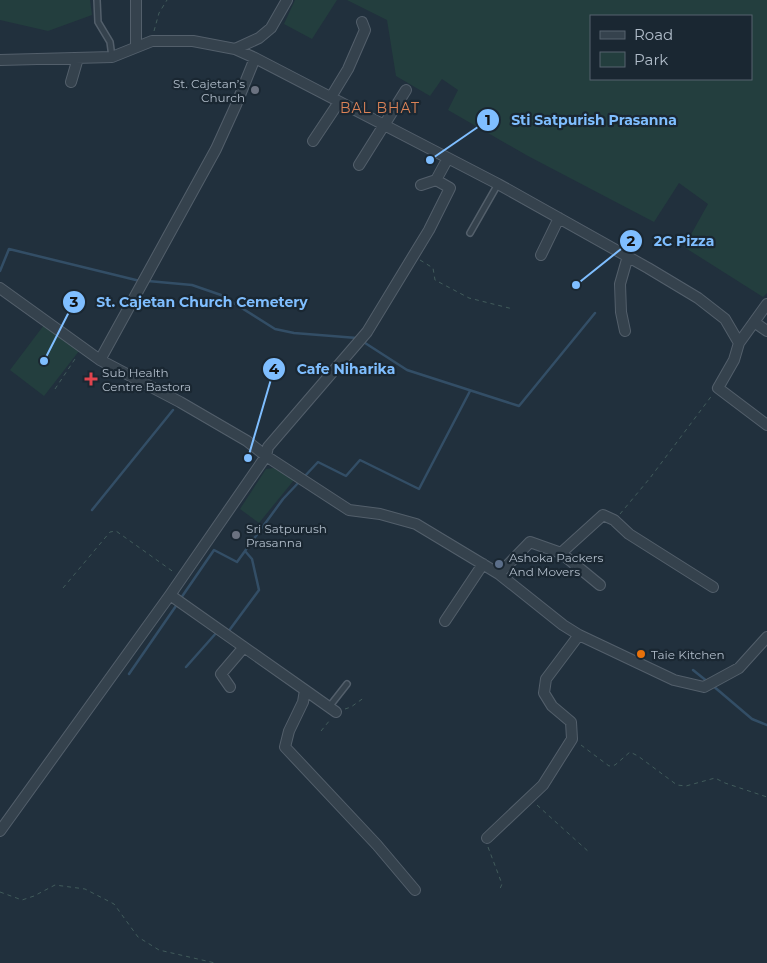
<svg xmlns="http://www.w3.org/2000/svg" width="767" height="963" viewBox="0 0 767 963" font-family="Montserrat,sans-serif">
  <rect width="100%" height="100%" fill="#21303d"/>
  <!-- green -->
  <path fill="#233e3e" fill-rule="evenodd" d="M0,0H90L92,15L48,31L0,20Z
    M295,0H337L312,39L284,24Z
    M347,0H767V293L763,297L684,247L708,204L679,183L654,222L528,156L448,110L458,90L442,79L430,96L396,76L387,20ZM591,16H751V79H591Z
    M44,325L79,351L44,396L10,370Z
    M274,468L294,480L259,523L240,509L266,469Z"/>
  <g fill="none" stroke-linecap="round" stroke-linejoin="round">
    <!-- stream -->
    <path stroke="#334e66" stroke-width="2.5" d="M0,271L9,249L140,281
      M148,281L192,285L221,295L275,329L294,333L357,338
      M362,341L407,370L519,406L595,313
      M304,477L318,462L346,476L360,460L419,489L470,391
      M92,510L173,410
      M181,598L214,550L237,562L283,499L300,481
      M226,631L228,632L259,590L252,559L245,551
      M186,667L217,632
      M693,670L708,682
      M129,674L178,603
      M712,685L752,719L767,725"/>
    <defs>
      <path id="service" d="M97,0L98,22L110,42L112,57
        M470,233L498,184
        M329,707L347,684"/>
      <path id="minor" d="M136,47V0
        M235,49L259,38L271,28L287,0
        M0,60L112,57L152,41H193L235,49L255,58L498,184L648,268L698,298L725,319L739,343L734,360L718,388L767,425
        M71,82L78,58
        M331,97L348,69L365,30L362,22
        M313,141L339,102
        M359,165L406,90
        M421,185L436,180
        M541,255L559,218
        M0,288L100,360L180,402L247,441L266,456L349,510L380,514L416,524L499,574L563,625L579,635L674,680L704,687L739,668L767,637
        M754,322L767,331
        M625,331L621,312L620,284L628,256
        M739,343L767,304
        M100,360L216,149L236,105L255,58
        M561,553L600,585
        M499,574L530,542L561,553L603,515L614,520L629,534L713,587
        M170,595L305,690L303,702L289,731L285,747L377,845L415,890
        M445,621L483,564
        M230,687L221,674L244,647
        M305,690L336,712
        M0,831L170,595L266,456L268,447L367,332L429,230L450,188L436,180L448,158
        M487,838L543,785L572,739L571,722L552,706L544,693L546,679L579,635"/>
    </defs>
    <!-- service casing -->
    <use href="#service" stroke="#535f6b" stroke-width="8"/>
    <!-- minor casing -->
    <use href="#minor" stroke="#535f6b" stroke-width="12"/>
    <!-- path -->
    <path stroke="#415b5b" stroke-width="1" stroke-dasharray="4 4" stroke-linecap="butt" d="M154,31L159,13L167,0
      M420,260L433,268L435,280L469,298L513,309
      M55,389L77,356
      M620,514L650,478L713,394
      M63,588L110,532L116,531L175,573
      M345,709L351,707L365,697
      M321,731L330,720
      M581,745L609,766L615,765L630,752L638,756L677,785L686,786L715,778L725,783L767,797
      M537,805L590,853
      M488,847L502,884L499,891
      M0,892L22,900L34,896L55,885L85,889L114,904L138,937L159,950L215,963"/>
    <!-- service -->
    <use href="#service" stroke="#35424d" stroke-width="5"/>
    <!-- minor -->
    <use href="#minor" stroke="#35424d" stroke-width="10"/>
  </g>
  <!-- markers -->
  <g fill="#6b7280" stroke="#1a2732" stroke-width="2">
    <circle cx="255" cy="90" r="5"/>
    <circle cx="236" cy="535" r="5"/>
  </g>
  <path fill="#e0444e" stroke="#1a2732" stroke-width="2" d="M88.5 371.5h5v5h5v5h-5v5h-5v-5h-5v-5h5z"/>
  <circle fill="#5c6f8a" stroke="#1a2732" stroke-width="2" cx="499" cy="564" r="5"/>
  <circle fill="#e8710a" stroke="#1a2732" stroke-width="2" cx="641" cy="654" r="5"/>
  <g text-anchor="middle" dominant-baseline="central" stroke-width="4.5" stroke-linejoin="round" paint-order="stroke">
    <!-- poi labels -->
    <g font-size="12" fill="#b0bcc9" stroke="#1a2732" text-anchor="start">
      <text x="245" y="83" text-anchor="end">St. Cajetan’s<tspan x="245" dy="14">Church</tspan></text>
      <text x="102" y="372">Sub Health<tspan x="102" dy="14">Centre Bastora</tspan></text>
      <text x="246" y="528">Sri Satpurush<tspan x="246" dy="14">Prasanna</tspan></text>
      <text x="509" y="557">Ashoka Packers<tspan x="509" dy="14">And Movers</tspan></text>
      <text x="651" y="654">Taie Kitchen</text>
    </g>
    <!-- neighbourhood labels -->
    <g font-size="14" letter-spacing="1" fill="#dd8357" stroke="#1a2732">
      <text x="380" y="108">BAL BHAT</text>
    </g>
  </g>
  <!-- callouts -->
  <path fill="none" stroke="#7fbeff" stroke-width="2" d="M430 160L488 120M576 285L631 241M44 361L74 302M248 458L274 369"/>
  <g fill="#7fbeff" stroke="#1a2732" stroke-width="2">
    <circle cx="430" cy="160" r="5"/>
    <circle cx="576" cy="285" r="5"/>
    <circle cx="44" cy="361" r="5"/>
    <circle cx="248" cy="458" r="5"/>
    <circle cx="488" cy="120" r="12"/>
    <circle cx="631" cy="241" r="12"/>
    <circle cx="74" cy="302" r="12"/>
    <circle cx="274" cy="369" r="12"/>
  </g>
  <g font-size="15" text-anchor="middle" font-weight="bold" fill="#111">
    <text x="488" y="125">1</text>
    <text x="631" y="246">2</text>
    <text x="74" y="307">3</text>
    <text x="274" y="374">4</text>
  </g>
  <g font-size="14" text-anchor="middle" font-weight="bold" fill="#7fbeff" stroke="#1a2732" stroke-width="4.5" stroke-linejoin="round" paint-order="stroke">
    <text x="594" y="125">Sti Satpurish Prasanna</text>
    <text x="684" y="246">2C Pizza</text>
    <text x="202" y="307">St. Cajetan Church Cemetery</text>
    <text x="346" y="374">Cafe Niharika</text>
  </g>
  <!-- legend -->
  <rect x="590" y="15" width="162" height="65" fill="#1a2732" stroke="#56636e"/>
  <rect x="600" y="31" width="25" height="8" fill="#35424d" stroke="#56636e"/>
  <text x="634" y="40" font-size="15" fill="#b0bcc9">Road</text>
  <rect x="600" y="52" width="25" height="15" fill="#233e3e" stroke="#56636e"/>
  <text x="634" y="65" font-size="15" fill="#b0bcc9">Park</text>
</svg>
